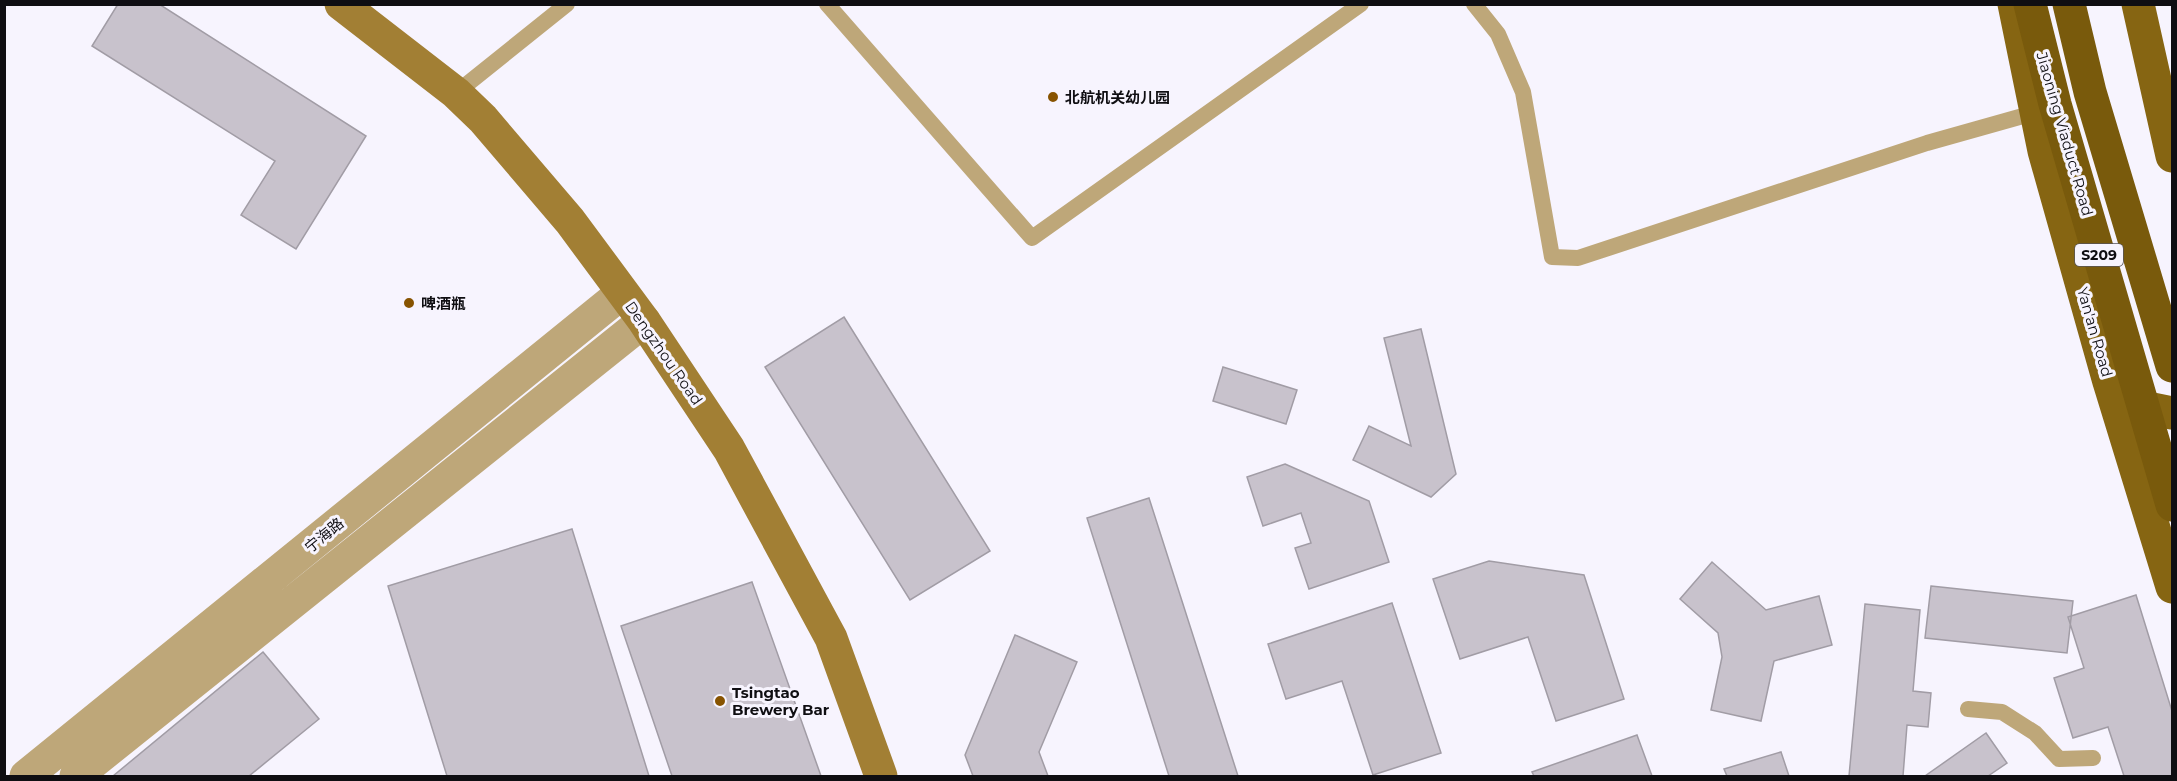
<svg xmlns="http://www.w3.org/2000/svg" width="2177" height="781" viewBox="0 0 2177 781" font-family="Montserrat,'Noto Sans SC',sans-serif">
  <rect width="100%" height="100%" fill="#f7f4fe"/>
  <!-- building -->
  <path fill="#c8c2cc" stroke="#a19ca5" stroke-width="1.5" d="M118,4H159L366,136L296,249L241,215L275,161L92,46Z
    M844,317L990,551L910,600L765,367Z
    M1421,329L1456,474L1431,497L1353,460L1369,426L1411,446L1384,338Z
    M1223,367L1297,390L1286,424L1213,401Z
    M1285,464L1369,501L1389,562L1309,589L1295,548L1311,543L1301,513L1263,526L1247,477Z
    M1149,498L1238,776H1169L1087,518Z
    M572,529L649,776H447L388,586Z
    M1489,561L1584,575L1624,699L1556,721L1528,637L1460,659L1433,579Z
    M1712,562L1766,610L1819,596L1832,645L1774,661L1761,721L1711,710L1722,657L1718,633L1680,599Z
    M752,582L821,776H672L621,626Z
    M1931,586L2073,601L2067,653L1925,638Z
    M2136,595L2172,711V776H2124L2108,727L2073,738L2054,678L2084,668L2068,617Z
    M1392,603L1441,753L1373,775L1342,681L1286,699L1268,644Z
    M1865,604L1920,610L1913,691L1931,693L1928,727L1907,725L1903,776H1849Z
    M1015,635L1077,662L1039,752L1048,776H973L965,755Z
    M263,652L319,719L249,776H113Z
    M1986,733L2007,763L1988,776H1925Z
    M1637,735L1652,776H1534L1532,772Z
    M1781,752L1789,776H1727L1724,769Z"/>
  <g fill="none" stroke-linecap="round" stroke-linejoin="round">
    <!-- service -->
    <path stroke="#bea779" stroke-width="16" d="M827,4L1032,238L1361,4
      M1474,4L1498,34L1523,92L1552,257L1578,258L1927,143L2037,112
      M456,93L567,4
      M1968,709L2002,712L2035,733L2059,759L2093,758"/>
    <!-- tertiary -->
    <path stroke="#bea779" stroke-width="33" d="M26,776L622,293
      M76,776L644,321"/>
    <!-- secondary -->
    <path stroke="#a27f34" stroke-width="33" d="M341,4L456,93L483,119L570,221L644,321L729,449L831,638L881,776"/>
    <!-- primary -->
    <path stroke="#866512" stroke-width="33" d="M2014,4L2044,151L2109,382L2172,587
      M2138,4L2172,156
      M2120,399L2123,403L2172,413"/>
    <!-- trunk -->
    <path stroke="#795a0c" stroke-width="33" d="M2069,4L2090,92L2172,366"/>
    <!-- trunk-bridge -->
    <path stroke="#795a0c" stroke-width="33" d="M2030,4L2055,104L2172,505"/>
  </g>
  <!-- markers -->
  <g fill="#875300" stroke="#f7f4fe" stroke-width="2">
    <circle cx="1053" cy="97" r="6"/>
    <circle cx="409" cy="303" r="6"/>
    <circle cx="720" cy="701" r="6"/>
  </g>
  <g text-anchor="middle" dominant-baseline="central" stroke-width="6" stroke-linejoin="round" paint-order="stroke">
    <!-- shield labels -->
    <rect fill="#f7f4fe" stroke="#555359" stroke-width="1.5" x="2075" y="244" width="48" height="22" rx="4.5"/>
    <g font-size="14" font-weight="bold" fill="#0f0e12">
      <text x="2099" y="255">S209</text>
    </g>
    <!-- poi labels -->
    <g font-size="15" font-weight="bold" fill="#0f0e12" stroke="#f7f4fe" text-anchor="start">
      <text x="1065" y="97">北航机关幼儿园</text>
      <text x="421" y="303">啤酒瓶</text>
      <text x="732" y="692">Tsingtao<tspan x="732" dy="17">Brewery Bar</tspan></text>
    </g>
    <!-- street labels -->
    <g font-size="15" fill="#0f0e12" stroke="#f7f4fe">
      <text transform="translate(2065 134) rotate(74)">Jiaoning Viaduct Road</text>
      <text transform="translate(2095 332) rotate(74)">Yan'an Road</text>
      <text transform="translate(664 353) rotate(55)">Dengzhou Road</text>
      <text transform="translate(324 535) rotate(-39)">宁海路</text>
    </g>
  </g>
  <!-- border -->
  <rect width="2177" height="781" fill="none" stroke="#0f0e12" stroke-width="12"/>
</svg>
